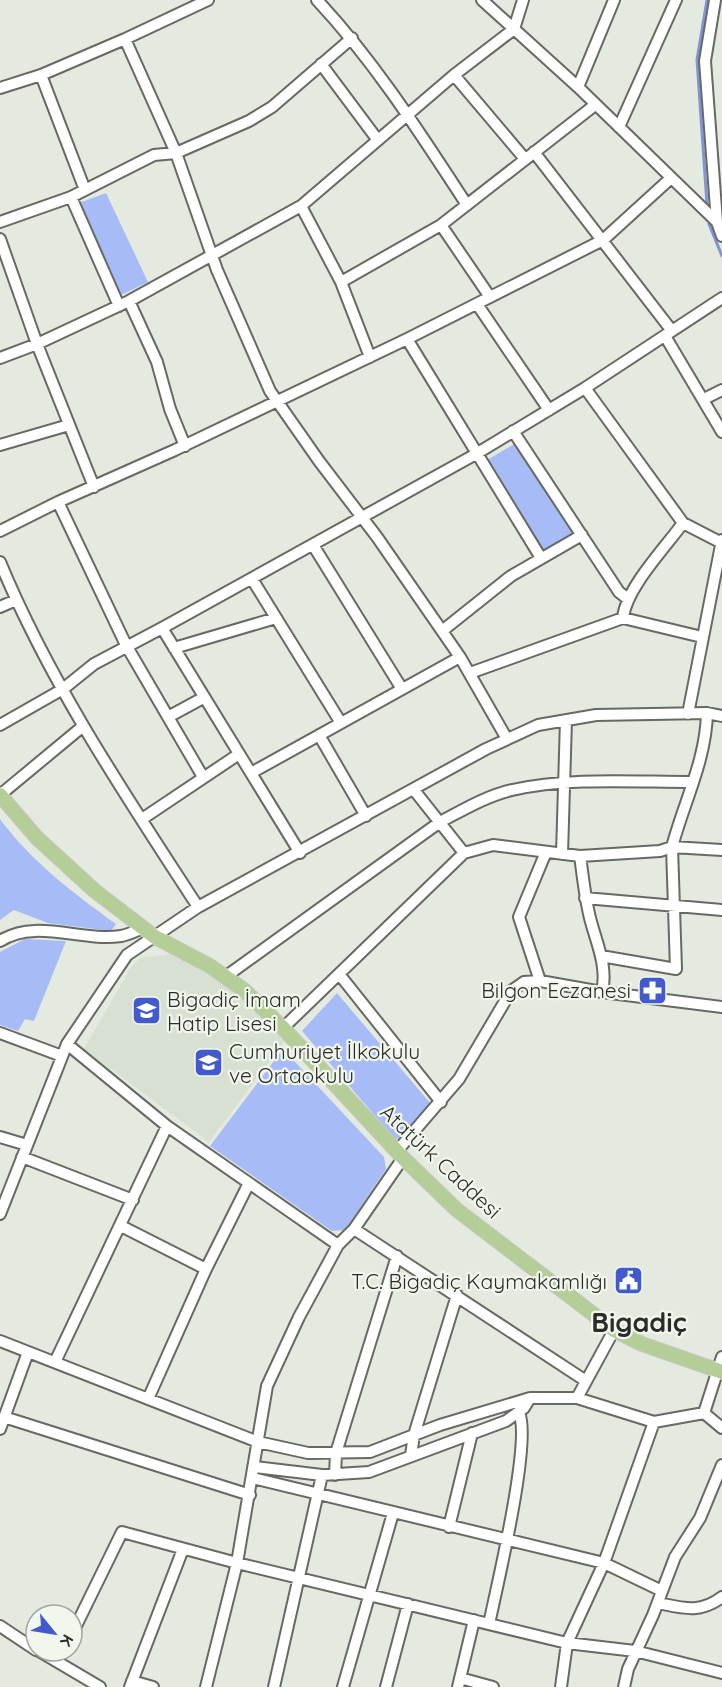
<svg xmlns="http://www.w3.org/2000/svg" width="722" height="1687" viewBox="0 0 722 1687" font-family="Quicksand,sans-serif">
  <rect width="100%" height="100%" fill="#e5eae1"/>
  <!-- built -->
  <path fill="#d8e0d1" d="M170,954L180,955L214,973L274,1025L285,1041L209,1142L84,1049L131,967L140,958Z"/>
  <!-- green -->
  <path fill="#a7bbf7" d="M106,193L148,282L119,296L79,203Z
    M516,443L574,536L543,552L487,460Z
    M0,819C31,861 73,893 116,924L111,931L48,923L14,910L0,920Z
    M25,939L66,941L34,1021L25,1019L18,1031L0,1025V952Z
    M337,993L430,1103L404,1136L395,1139L302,1031Z
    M283,1049L384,1157L386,1169L345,1230L332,1231L210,1146Z"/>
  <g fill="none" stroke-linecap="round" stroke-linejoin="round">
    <!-- stream -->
    <path stroke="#8195d6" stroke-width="3" d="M707,0L697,60L707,204
      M709,224L722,256"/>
    <defs>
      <path id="minor" d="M317,0C375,62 420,133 467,205
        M482,0L578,87L717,222
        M715,0L705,61L717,222L722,236
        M125,39L176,153L217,270L270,391L319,461L377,537L460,657L507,739
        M321,64L377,139
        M41,75L85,190
        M454,75L525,159
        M578,87L614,0
        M0,88L41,75L125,39L208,0
        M619,127L676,0
        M534,152L672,331
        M71,197L119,306
        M301,206L341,282L370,357
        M0,222L71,197L154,155L176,153L249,121L272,107L352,38
        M441,225L490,297
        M0,239L37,344L94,487
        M341,282L441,225L595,105
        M129,301L157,362L170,409L185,446
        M477,304L549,410
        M665,336L722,432
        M407,339L541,558
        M0,358L37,344L129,301L301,206L454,75L514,29L523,0
        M585,388L683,523
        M704,399L722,390
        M513,431L619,592L628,599
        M0,445L69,425
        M58,502L126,645L203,777
        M0,531L58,502L175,450L407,339L603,240L671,178
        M313,545L402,689
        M0,562C51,685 126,796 198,907
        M252,579L341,723
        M0,607L16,600
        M623,618C626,588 665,548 683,523L722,543
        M162,628L300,853
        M442,631L511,576L582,535
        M174,648L276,618
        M470,673L623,618L702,637
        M688,714L722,540
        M168,717L203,698
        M0,725L63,689L94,664L162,628L476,454L585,388L722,298
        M319,735L366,816
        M251,773L460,657
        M414,790L464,853
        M0,795L82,727
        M142,819L239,754
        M562,854L566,720
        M580,856L660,851L672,847C684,802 706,760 707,713
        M585,898L722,910
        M0,941C36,918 81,942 121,936C128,935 136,931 143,928
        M601,956L676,969L672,847L722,850
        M339,974L441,1102
        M225,977L440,822C463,810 486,796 512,790C570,777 633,782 693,782
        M540,981L519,917L546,852
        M283,1028L464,853L493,845L580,856C583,877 585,898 590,918C596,942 608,966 602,992
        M0,1033L62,1056
        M67,1044L167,1126L338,1245
        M0,1137L27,1145
        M397,1151L459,1079L511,991L524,982L540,981L602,992L722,1007
        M22,1157L133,1200
        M0,1214L67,1044L127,955L198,907L486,749L538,725L596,715L707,713L722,716
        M121,1226L206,1269
        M354,1229L586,1381
        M0,1341L258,1442L308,1453L370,1452L440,1425L530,1398H577L614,1330
        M722,1357L704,1413L722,1428
        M55,1362L167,1126
        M577,1398L654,1422L704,1413
        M148,1399L206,1269L249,1183
        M4,1417L250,1495
        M0,1429L28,1352
        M411,1455L414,1435L457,1295
        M255,1467L322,1475L369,1472L506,1421L524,1408L530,1398
        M335,1475L336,1453L397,1256
        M253,1478L604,1563L662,1591
        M449,1527L472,1433
        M658,1603C683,1608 700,1614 722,1597
        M489,1624C497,1586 532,1440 519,1413
        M0,1626L36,1650
        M72,1634L122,1532L237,1563L567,1643L635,1651L722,1673
        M39,1651L100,1687
        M460,1678L493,1687
        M132,1681L153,1687
        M130,1687L183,1549
        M206,1687L237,1563L267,1386L299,1317L338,1245L354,1229L403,1158
        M274,1687L322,1475
        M343,1687L393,1513
        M386,1687L408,1604
        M458,1687L474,1620
        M561,1687L567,1643L604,1563L654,1422
        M624,1687L628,1669L653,1615L675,1557L700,1518L722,1465"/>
      <path id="major" d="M0,795L37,838L95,891L155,937L210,966L244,990L283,1028L403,1158L457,1210L614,1330L642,1344L722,1372"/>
    </defs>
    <!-- minor casing -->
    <use href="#minor" stroke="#666a62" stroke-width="14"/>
    <!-- major casing -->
    <use href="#major" stroke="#c8c8c7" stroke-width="16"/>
    <!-- minor -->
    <use href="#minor" stroke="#fff" stroke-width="10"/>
    <!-- major -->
    <use href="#major" stroke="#b5cd97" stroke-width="14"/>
  </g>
  <!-- icons -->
  <defs>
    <symbol id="pharmacy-square" viewBox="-11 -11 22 22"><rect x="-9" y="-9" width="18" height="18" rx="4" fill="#435acd" stroke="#f2f7ee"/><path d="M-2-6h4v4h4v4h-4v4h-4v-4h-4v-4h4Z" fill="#fff"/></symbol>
    <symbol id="school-square" viewBox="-11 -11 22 22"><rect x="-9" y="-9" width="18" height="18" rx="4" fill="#435acd" stroke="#f2f7ee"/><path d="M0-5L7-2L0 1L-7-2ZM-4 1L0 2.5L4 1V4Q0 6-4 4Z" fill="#fff"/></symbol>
    <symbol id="civic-square" viewBox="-11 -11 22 22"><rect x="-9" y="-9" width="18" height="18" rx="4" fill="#435acd" stroke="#f2f7ee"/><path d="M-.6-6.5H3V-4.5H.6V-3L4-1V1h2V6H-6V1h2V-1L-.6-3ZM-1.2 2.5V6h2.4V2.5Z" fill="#fff"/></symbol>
  </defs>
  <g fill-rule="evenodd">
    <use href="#pharmacy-square" x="636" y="974" width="33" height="33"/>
    <use href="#school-square" x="130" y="994" width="33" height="33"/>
    <use href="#school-square" x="192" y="1046" width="33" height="33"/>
    <use href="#civic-square" x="612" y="1264" width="33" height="33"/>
  </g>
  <g text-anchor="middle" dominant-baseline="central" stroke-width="4.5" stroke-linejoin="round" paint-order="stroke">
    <!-- poi labels -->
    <g font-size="21" fill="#2a2c29" stroke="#f2f7ee" text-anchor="end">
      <text x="631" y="990">Bilgon Eczanesi</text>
      <text x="167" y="999" text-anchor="start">Bigadiç İmam<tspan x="167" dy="24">Hatip Lisesi</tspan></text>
      <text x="229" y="1051" text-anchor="start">Cumhuriyet İlkokulu<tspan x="229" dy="24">ve Ortaokulu</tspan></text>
      <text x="607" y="1281">T.C. Bigadiç Kaymakamlığı</text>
    </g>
    <!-- street labels -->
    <g font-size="21" fill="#2a2c29" stroke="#f2f7ee">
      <text transform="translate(441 1161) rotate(43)">Atatürk Caddesi</text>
    </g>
    <!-- district labels -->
    <g font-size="27" font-weight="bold" fill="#2a2c29" stroke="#f2f7ee">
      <text x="639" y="1322">Bigadiç</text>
    </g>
  </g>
  <!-- north arrow -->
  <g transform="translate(54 1633) rotate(120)"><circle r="28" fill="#f2f7ee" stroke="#a2a69f" stroke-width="1.5"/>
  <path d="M0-4.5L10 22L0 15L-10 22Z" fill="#435acd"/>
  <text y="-9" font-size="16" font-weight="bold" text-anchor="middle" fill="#2a2c29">K</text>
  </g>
</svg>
